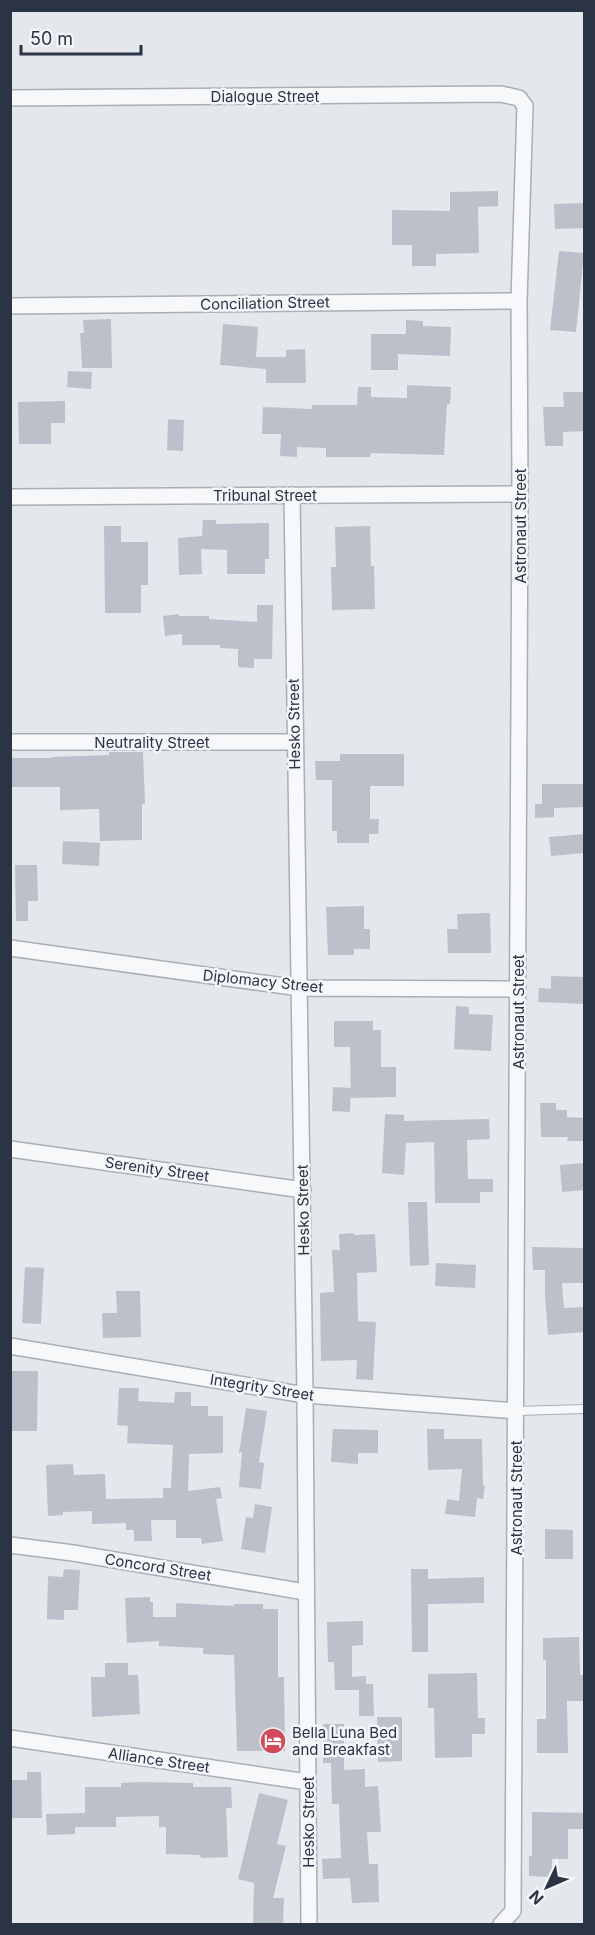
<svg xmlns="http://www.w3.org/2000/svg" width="595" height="1935" viewBox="0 0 595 1935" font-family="Inter,sans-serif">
  <rect width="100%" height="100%" fill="#e4e7ec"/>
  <!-- building -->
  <path fill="#bbc0ca" d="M498,191V206L478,207L479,253L436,254V266H412V245H392V210L450,211V192Z
    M585,203V228L555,229L554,204Z
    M559,251L584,253L576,332L550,330Z
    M111,319L112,368H82L80,333H84L83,320Z
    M406,320L423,321V326L451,327L450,356L398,354V370H371V334H406Z
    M223,324L258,327L256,357H286V350L305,349L306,383H266V369L220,365Z
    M68,371L92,372L91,389L67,387Z
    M407,385L451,387L450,404H447L444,455L371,453L370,457H326V448L297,447V457L280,456L281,434H262L263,407L312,409V405H357L358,387H371V397L407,398Z
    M563,392H584L585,431L563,432V446H545L543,407H564Z
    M65,401V423H51V444H19L18,402Z
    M168,419L184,420L183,451L167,450Z
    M203,520H216V524L269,523V559H265V574H227V550L201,549L202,574L179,575L178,538L202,536Z
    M104,526H121V542H148V585H141V613H105Z
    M370,526L371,566H374L375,609L332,610L331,567H336L335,527Z
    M257,605H273L272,659H254V668L238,667V649L220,648V645H182V634L165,636L163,616L179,614V616H209V619L257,622Z
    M109,752H143L145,804H142V840L100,841L99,809L60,810V787H10V758H52V757L109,755Z
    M340,754H404V786H370V819H379L378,834H369V843H337V831H332V780H316L315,761H340Z
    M542,784H585V807L554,808V817L535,818V804H542Z
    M585,834V853L551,856L549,837Z
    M63,841L100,843L99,866L62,864Z
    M15,865H37L38,901H28V921H16Z
    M364,906V929H370V949H354V955H328L326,907Z
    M490,913L491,953H448L447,929H458L457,914Z
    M551,976L585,977V1004L538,1002L539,988L551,989Z
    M456,1006L469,1007V1014L493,1015L491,1051L454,1049Z
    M334,1021H373V1030H381V1067H396V1097L351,1098L350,1047H334Z
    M333,1087L351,1088L350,1112L332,1111Z
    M540,1103H556V1110H567V1117L585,1118V1141H567L568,1137H541Z
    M385,1114L404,1115V1121L489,1119L490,1139L467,1140L468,1179H493V1192H480V1203H435L434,1142L406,1143L404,1175L382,1173Z
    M585,1163V1190L562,1192L560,1165Z
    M408,1202H427L429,1265L410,1266Z
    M354,1233V1235L375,1234L377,1272L357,1273L358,1321L376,1322L373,1380L356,1379L357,1360L321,1361L320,1293L334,1292L332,1250H340L339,1234Z
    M532,1247L585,1248V1283H562L564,1308L585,1307V1332L548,1335L545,1295V1270H533Z
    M436,1263L476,1265L475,1288L435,1286Z
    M25,1267L44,1268L41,1324L22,1323Z
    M116,1291H140L141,1337L103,1338L102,1313H117Z
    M12,1371H38L37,1431H12Z
    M119,1388H139L138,1401L174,1403L175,1392H191V1406H208V1416H223V1453L189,1454L188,1491L220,1487L222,1498L216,1499L223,1541L202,1544L201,1538H176V1520H151L152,1541H134V1530H126V1523L92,1524V1511L63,1512V1515L48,1516L46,1465L73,1464L74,1475L105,1474L106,1499L163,1498V1488H171L173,1445L127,1443L128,1426L117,1425Z
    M246,1408L267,1411L259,1462L264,1463L261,1489L239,1487L242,1452L239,1453Z
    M333,1429L378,1430V1453H358V1464L331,1462Z
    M427,1429H444V1439H482L483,1486H485L483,1499L477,1498L475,1517L445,1514L447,1499L459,1501L462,1469L428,1470Z
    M255,1504L272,1507L265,1553L241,1549L246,1517L253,1518Z
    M545,1529L573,1530V1559H545Z
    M64,1569L80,1570L78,1610H64V1620L47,1619L48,1576L63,1577Z
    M411,1569H428V1579L484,1577V1603L428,1604V1652H412Z
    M150,1597V1602H153V1617H176V1603L233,1606V1608L234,1604H263V1609H278V1677H284L285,1751H237L234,1655L203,1654V1648L159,1646V1641L127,1643L125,1598Z
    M363,1621V1645L352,1646V1677L366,1676V1684H373L374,1716H359V1690H335L334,1662H328L327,1622Z
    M579,1637L580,1675H585V1701H567L568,1753H537V1719H546V1660H543V1638Z
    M105,1663H128V1675H138L140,1714L92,1717L91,1677H105Z
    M477,1673L478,1718H485V1734H472V1757L435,1758L434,1708H428V1674Z
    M377,1717H402V1761L378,1762Z
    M323,1724H344V1770L365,1769V1787L378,1786L381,1832H367L369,1864H378L379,1902L352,1903L350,1878L323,1879L322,1859L341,1858L339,1804H332L331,1763H323Z
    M27,1772H41L42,1818H10V1780H27Z
    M141,1782L193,1783V1787H231L232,1808H226L228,1857L201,1858L200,1855L166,1854V1827H159V1816L116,1817V1827H75V1834L47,1835L46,1814L85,1813V1787H121V1783Z
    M259,1793L288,1800L277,1844L286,1846L273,1898H284L283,1924H253L254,1883L238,1879Z
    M532,1812L585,1813V1829H568V1859H552V1877L529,1876V1856H532Z"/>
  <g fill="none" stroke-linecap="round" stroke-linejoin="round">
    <defs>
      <path id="service" d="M517,1411L584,1409"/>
      <path id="minor" d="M10,98L501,94L519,98L525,106L519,301L520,494L513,1911L501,1924
        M10,306L519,301
        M292,495L305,1395L309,1924
        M10,497L520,494
        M10,742H294
        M10,948L299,988L518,989
        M10,1149L303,1190
        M10,1346L305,1395L517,1411
        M10,1545L73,1553L305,1592
        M10,1738L307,1782"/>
    </defs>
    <!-- service casing -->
    <use href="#service" stroke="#a9aeb7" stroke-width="10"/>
    <!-- minor casing -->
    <use href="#minor" stroke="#a9aeb7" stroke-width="18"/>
    <!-- service -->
    <use href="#service" stroke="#f7f8fa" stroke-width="8"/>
    <!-- minor -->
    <use href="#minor" stroke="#f7f8fa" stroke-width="15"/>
  </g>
  <!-- icons -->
  <defs>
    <symbol id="hotel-disc" viewBox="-11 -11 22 22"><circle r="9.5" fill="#d1495b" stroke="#f4f6f9"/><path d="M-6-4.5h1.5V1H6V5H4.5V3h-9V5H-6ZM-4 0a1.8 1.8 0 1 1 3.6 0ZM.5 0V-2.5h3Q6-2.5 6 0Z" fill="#fff"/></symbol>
  </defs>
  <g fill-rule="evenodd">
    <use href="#hotel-disc" x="258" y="1726" width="30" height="30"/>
  </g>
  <g text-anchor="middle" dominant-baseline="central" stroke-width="5" stroke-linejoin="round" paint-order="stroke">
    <!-- street labels -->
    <g font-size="15" fill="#2b3445" stroke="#f4f6f9">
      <text x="265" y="96">Dialogue Street</text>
      <text transform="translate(265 303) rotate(-1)">Conciliation Street</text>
      <text x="265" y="495">Tribunal Street</text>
      <text transform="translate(520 526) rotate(-90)">Astronaut Street</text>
      <text transform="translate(294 724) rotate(-91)">Hesko Street</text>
      <text x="152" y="742">Neutrality Street</text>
      <text transform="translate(263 981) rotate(6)">Diplomacy Street</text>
      <text transform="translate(518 1012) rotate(-90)">Astronaut Street</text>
      <text transform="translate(157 1169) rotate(8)">Serenity Street</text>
      <text transform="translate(303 1210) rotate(-91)">Hesko Street</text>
      <text transform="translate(262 1387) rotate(9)">Integrity Street</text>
      <text transform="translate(516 1498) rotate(-90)">Astronaut Street</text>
      <text transform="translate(158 1567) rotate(9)">Concord Street</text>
      <text transform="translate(159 1760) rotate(8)">Alliance Street</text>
      <text transform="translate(308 1822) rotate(-90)">Hesko Street</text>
    </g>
    <!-- poi labels -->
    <g font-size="15" fill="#2b3445" stroke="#f4f6f9" text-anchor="start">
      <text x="292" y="1732">Bella Luna Bed<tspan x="292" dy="17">and Breakfast</tspan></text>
    </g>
  </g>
  <!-- border -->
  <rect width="595" height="1935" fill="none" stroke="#2b3445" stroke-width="24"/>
  <!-- north arrow -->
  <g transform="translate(547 1887) rotate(226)" stroke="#f4f6f9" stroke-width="4.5" paint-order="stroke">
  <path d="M0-4.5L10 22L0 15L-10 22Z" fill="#2b3445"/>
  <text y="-9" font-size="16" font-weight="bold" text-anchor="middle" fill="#2b3445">N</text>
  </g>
  <!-- scale -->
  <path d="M21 45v9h120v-9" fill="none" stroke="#2b3445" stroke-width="3"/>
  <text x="30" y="45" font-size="18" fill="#2b3445" stroke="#f4f6f9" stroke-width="4.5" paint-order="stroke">50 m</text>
</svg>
